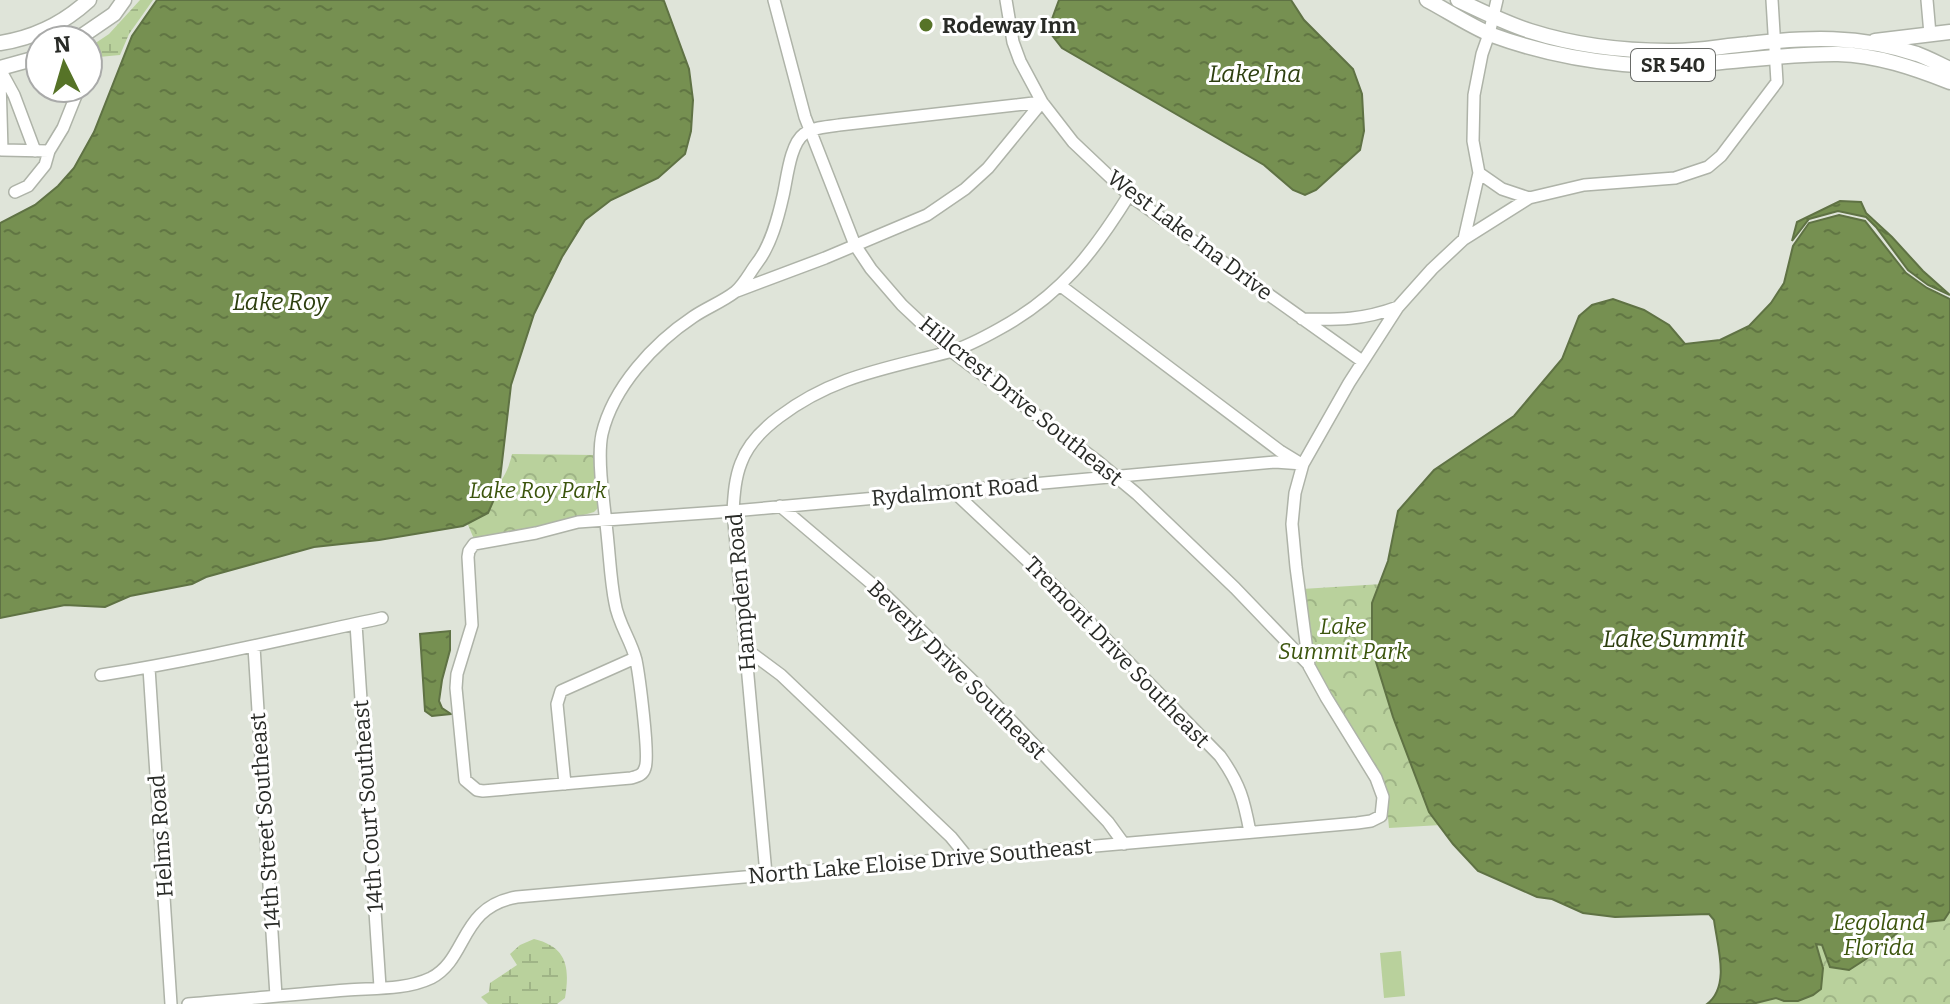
<svg xmlns="http://www.w3.org/2000/svg" width="1950" height="1004" viewBox="0 0 1950 1004" font-family="Bitter,serif">
  <defs>
    <pattern id="wetland-marsh" width="20" height="14" patternUnits="userSpaceOnUse" patternTransform="scale(2)"><rect width="20" height="14" fill="#b9d19c"/><path d="M1 5h8M5 5V1M11 12h8M15 12V8" fill="none" stroke="#9fb486"/></pattern>
    <pattern id="park-crowns" width="20" height="18" patternUnits="userSpaceOnUse" patternTransform="scale(2)"><rect width="20" height="18" fill="#b9d19c"/><path d="M2 6a3 3 0 1 1 6 0M12 15a3 3 0 1 1 6 0" fill="none" stroke="#9fb486"/></pattern>
    <pattern id="water-ripples" width="26" height="14" patternUnits="userSpaceOnUse" patternTransform="scale(2)"><rect width="26" height="14" fill="#769051"/><path d="M2 4q2-2 4 0t4 0M15 11q2-2 4 0t4 0" fill="none" stroke="#617643"/></pattern>
  </defs>
  <rect width="100%" height="100%" fill="#dfe4d9"/>
  <!-- wetland -->
  <path fill="url(#wetland-marsh)" d="M140,0H153L129,34L120,55L88,58V48L109,34Z
    M534,939C567,947 570,967 565,998L557,1004H488L481,997L489,992L490,983L517,965L510,954L520,945Z"/>
  <!-- park -->
  <path fill="url(#park-crowns)" d="M512,454L596,455L600,506L594,512L527,531L474,539L463,513C488,495 505,486 512,454Z
    M1382,584L1441,825L1389,828L1386,796L1319,679L1312,660L1302,589Z
    M1950,856V1004H1734L1737,919Z"/>
  <!-- pitch -->
  <path fill="#b9d19c" d="M1401,951L1405,996L1384,998L1380,953Z"/>
  <!-- water -->
  <path fill="url(#water-ripples)" stroke="#5f7244" stroke-width="2" d="M157,0H661L664,1L689,69L693,100L691,131L685,154L658,178L611,200L585,220L562,257L534,314L511,385L499,488L488,513L463,526L379,540L314,547L206,577L192,584L130,596L105,607L65,605L0,618V223L35,205L58,186L74,168L94,132L132,36Z
    M1059,0H1291L1304,20L1353,69L1362,94L1364,131L1360,150L1316,190L1305,195L1293,190L1264,165L1062,48L1051,34L1052,19Z
    M1840,201L1861,202L1866,213L1892,237L1923,271L1950,295L1928,285L1908,270L1876,227L1866,217L1838,211L1809,219L1792,241L1797,222Z
    M1839,215L1865,221L1906,273L1927,288L1950,299V911L1944,920L1908,924L1866,959L1849,970L1830,967L1822,945L1816,944L1823,968L1821,989L1813,995L1798,1001H1784L1776,998L1752,1004H1707C1731,986 1717,945 1714,920L1709,914L1615,917L1583,913L1552,899L1537,897L1478,871L1453,844L1429,812L1393,717L1372,649V603L1388,561L1398,511L1434,470L1514,416L1562,359L1579,316L1592,305L1613,299L1644,310L1669,325L1685,344L1720,340L1749,326L1771,303L1784,283L1793,246L1809,223Z
    M450,631V650L442,680L439,701L442,708L451,714L432,716L425,711L420,634Z"/>
  <g fill="none" stroke-linecap="round" stroke-linejoin="round">
    <defs>
      <path id="minor" d="M774,0L805,117L855,245L871,269L902,305L951,351L1096,460L1137,494L1235,588L1309,665
        M1006,0L1013,42L1020,61L1042,102L1073,142L1129,195L1362,361
        M1927,0L1930,34
        M2,73L14,95L35,151
        M0,80L2,150L49,151
        M1042,102L839,125C829,127 813,127 804,134C790,144 787,179 783,196C778,218 771,245 757,263C750,272 744,285 735,292C722,302 706,308 693,317C654,343 613,387 602,434C599,448 600,462 601,476C603,499 606,521 608,543C610,563 611,583 615,603C618,623 631,640 636,660C639,675 650,757 645,768C643,775 638,776 631,778L483,791L477,790L465,780L456,688L457,674L472,625L468,557L469,551L474,544L536,533L578,522L733,511L1275,462L1303,464
        M1479,173L1502,189L1529,198
        M15,192L28,186L45,165L49,151L63,128L79,88
        M1464,239L1479,173L1473,141L1474,95L1482,54L1489,34L1497,0
        M1061,286L1280,451L1298,462
        M737,291L825,258L927,215L965,189L988,168L1042,102
        M1302,319C1338,320 1363,320 1398,307
        M953,491L1050,582L1220,756C1240,784 1244,800 1250,832
        M780,506L885,595L980,688L1108,822L1124,844
        M356,624L380,987
        M254,647L276,996
        M746,649L781,675L951,837L968,858
        M149,668L171,1004
        M101,675C196,660 289,638 382,618
        M565,784L557,704L561,691L635,658
        M766,874L733,511C734,495 735,478 741,463C748,443 763,429 779,417C833,376 885,369 949,352C966,347 983,338 999,329C1060,296 1093,253 1129,195
        M188,1004C241,1000 294,994 347,990C373,988 406,990 431,978C468,959 459,907 517,897L1357,823L1371,821L1381,816L1383,797L1376,778L1326,697L1309,666L1296,567L1292,524L1295,493L1303,464L1349,383L1398,307L1432,269L1464,239L1529,198L1584,185L1675,178L1708,167L1721,156L1777,82L1772,0"/>
      <path id="major" d="M1427,0C1448,11 1470,26 1492,35C1533,50 1579,60 1623,64C1695,71 1766,53 1838,54C1877,55 1914,68 1950,82
        M1458,0C1481,11 1505,23 1530,31C1574,45 1623,51 1669,51C1695,52 1722,46 1748,44C1807,37 1859,35 1917,54C1928,58 1939,64 1950,69
        M76,40L114,14L124,0
        M1875,41L1950,32
        M0,43C33,38 64,23 89,0
        M0,68L40,57"/>
    </defs>
    <!-- minor casing -->
    <use href="#minor" stroke="#aeb3a8" stroke-width="14"/>
    <!-- major casing -->
    <use href="#major" stroke="#aeb3a8" stroke-width="17"/>
    <!-- minor -->
    <use href="#minor" stroke="#fff" stroke-width="11"/>
    <!-- major -->
    <use href="#major" stroke="#fff" stroke-width="14"/>
  </g>
  <!-- markers -->
  <circle fill="#567327" stroke="#fff" stroke-width="3" cx="926" cy="25" r="8"/>
  <g text-anchor="middle" dominant-baseline="central" stroke-width="6" stroke-linejoin="round" paint-order="stroke">
    <!-- shield labels -->
    <rect fill="#fff" stroke="#696b68" stroke-width="2" x="1631" y="49" width="84" height="32" rx="6"/>
    <g font-size="20" font-weight="bold" fill="#292b27">
      <text x="1673" y="65">SR 540</text>
    </g>
    <!-- poi labels -->
    <g font-size="22" font-weight="bold" fill="#292b27" stroke="#fff" text-anchor="start">
      <text x="942" y="25">Rodeway Inn</text>
    </g>
    <!-- street labels -->
    <g font-size="22" fill="#292b27" stroke="#fff">
      <text transform="translate(1190 235) rotate(37)">West Lake Ina Drive</text>
      <text transform="translate(1021 401) rotate(39)">Hillcrest Drive Southeast</text>
      <text transform="translate(955 491) rotate(-5)">Rydalmont Road</text>
      <text transform="translate(741 592) rotate(-95)">Hampden Road</text>
      <text transform="translate(1117 652) rotate(46)">Tremont Drive Southeast</text>
      <text transform="translate(957 670) rotate(45)">Beverly Drive Southeast</text>
      <text transform="translate(368 806) rotate(-94)">14th Court Southeast</text>
      <text transform="translate(265 821) rotate(-94)">14th Street Southeast</text>
      <text transform="translate(161 836) rotate(-94)">Helms Road</text>
      <text transform="translate(920 861) rotate(-5)">North Lake Eloise Drive Southeast</text>
    </g>
    <!-- park labels -->
    <g font-size="22" font-style="italic" fill="#3c550d" stroke="#fff">
      <text x="538" y="490">Lake Roy Park</text>
      <text x="1343" y="626">Lake<tspan x="1343" dy="25">Summit Park</tspan></text>
      <text x="1879" y="922">Legoland<tspan x="1879" dy="25">Florida</tspan></text>
    </g>
    <!-- water labels -->
    <g font-size="24" font-style="italic" fill="#2d3f0f" stroke="#fff">
      <text x="1255" y="74">Lake Ina</text>
      <text x="280" y="302">Lake Roy</text>
      <text x="1674" y="639">Lake Summit</text>
    </g>
  </g>
  <!-- north arrow -->
  <g transform="translate(64 64) rotate(355)"><circle r="38" fill="#ffffff" stroke="#a9aaa9" stroke-width="2"/>
  <path d="M0-6L14 30L0 20L-14 30Z" fill="#567327"/>
  <text y="-12" font-size="22" font-weight="bold" text-anchor="middle" fill="#292b27">N</text>
  </g>
</svg>
